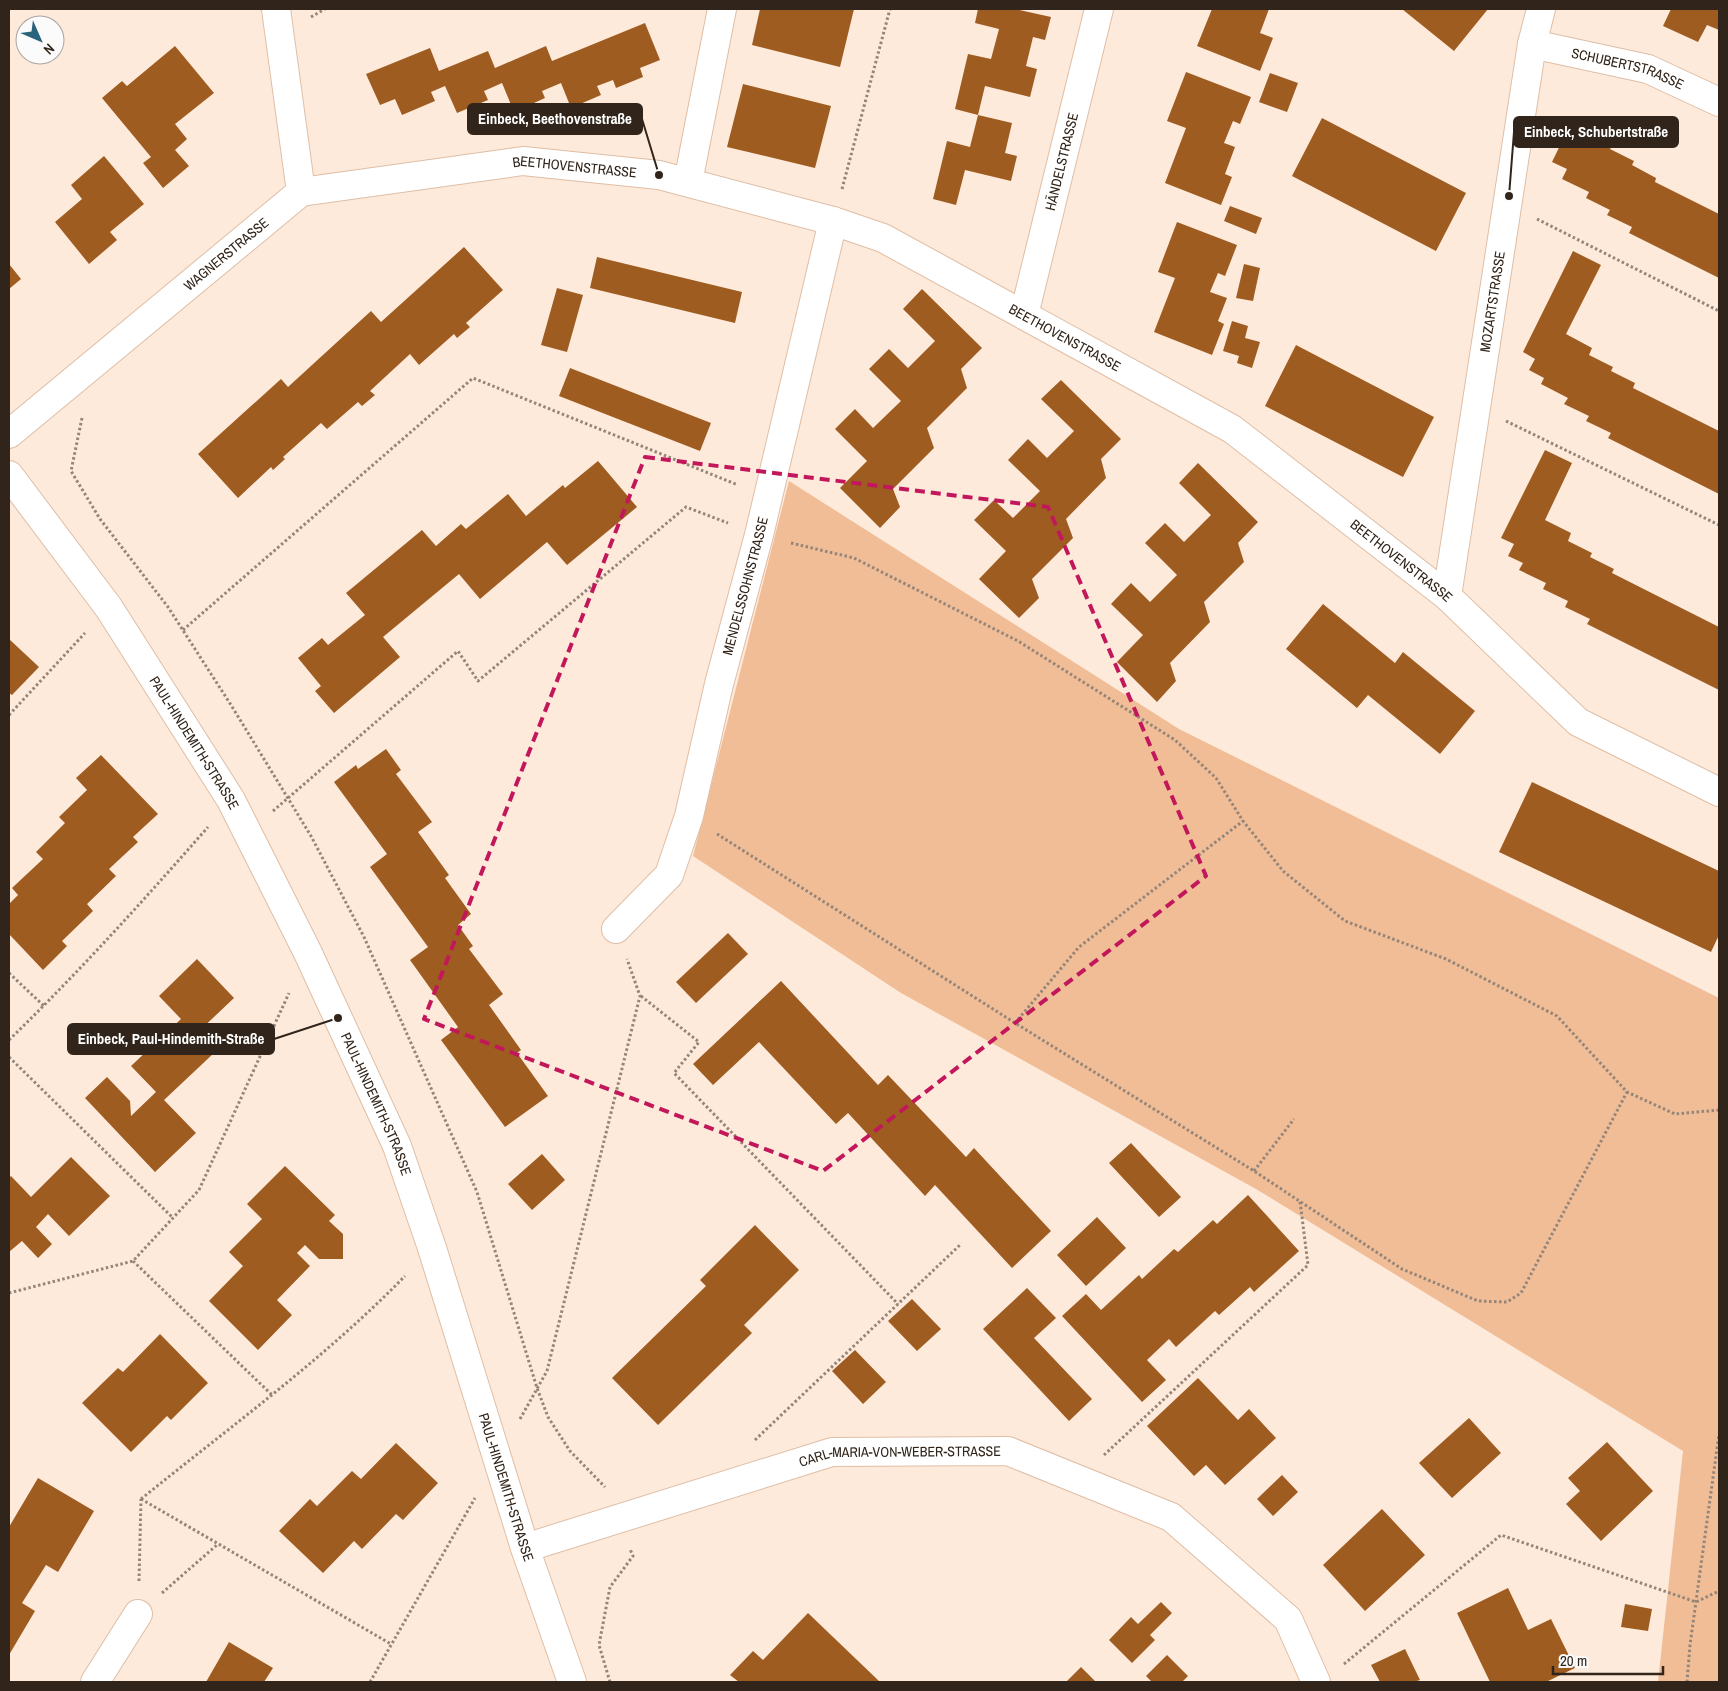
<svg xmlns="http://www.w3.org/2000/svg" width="1728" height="1691" viewBox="0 0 1728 1691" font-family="'Archivo Narrow',sans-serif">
  <rect width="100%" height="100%" fill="#feeadb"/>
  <!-- green -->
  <path fill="#f0bd97" d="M789,481L1179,729L1719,998V1682H1658L1683,1451L1256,1189L901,993L693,856Z"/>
  <!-- building -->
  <path fill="#9e5c21" d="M760,9H854L840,67L752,45Z
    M978,9H1015L1051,17L1045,40L1033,37L1026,66L1037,69L1030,97L985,86L978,115L955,109L968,54L991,59L999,29L975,23Z
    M1212,9H1269L1260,33L1273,38L1260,71L1197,46Z
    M1402,9H1488L1454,51Z
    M1671,9L1677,10L1678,9H1719V30L1707,25L1698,42L1663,26Z
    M645,23L660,60L640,68L643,77L616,88L613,80L597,86L601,95L571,108L561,83L542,91L545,98L514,112L502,83L484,91L488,100L457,113L445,86L431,92L435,101L402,115L395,99L380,105L366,74L430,48L439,71L488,51L495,68L546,46L552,61Z
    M175,46L214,93L175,124L187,139L175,150L189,166L163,188L143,163L151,157L102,98L122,81L127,86Z
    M1186,72L1251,97L1240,124L1233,121L1224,143L1235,147L1225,174L1232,177L1221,205L1165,183L1186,128L1167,121Z
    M1270,73L1298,83L1287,112L1259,102Z
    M743,84L831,106L815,168L727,147Z
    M978,115L1012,123L1005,153L1017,156L1011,181L965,170L956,205L933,199L947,141L970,147Z
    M1322,118L1466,193L1436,251L1292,176Z
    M1569,127L1584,134L1587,129L1614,142L1610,149L1634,161L1632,165L1656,178L1655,182L1719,214V278L1629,233L1632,227L1607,215L1610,210L1586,198L1589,192L1562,179L1567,169L1552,162Z
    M104,156L144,204L110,232L117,240L89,264L55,222L82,199L71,185Z
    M1230,206L1262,218L1256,234L1224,221Z
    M1177,222L1237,245L1225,276L1218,273L1210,292L1227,298L1218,321L1224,324L1212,355L1154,332L1175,278L1158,272Z
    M464,247L503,290L466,323L470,327L457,338L454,334L419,365L410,354L370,391L375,395L362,406L358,402L327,429L321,423L283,457L285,459L273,470L271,467L238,498L198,454L281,379L288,387L371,311L381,322Z
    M1573,251L1601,265L1566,334L1592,348L1589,355L1613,367L1611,371L1635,383L1633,388L1719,431V494L1608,438L1611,433L1586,421L1589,416L1564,404L1568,398L1541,384L1544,378L1529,370L1535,359L1523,352Z
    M597,257L742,292L735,323L590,288Z
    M9,264L21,279L9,289Z
    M1244,264L1260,268L1253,301L1236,298Z
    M557,288L583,295L567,352L541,345Z
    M922,289L982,348L961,369L967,388L927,428L934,448L893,489L900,507L880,528L840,488L867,461L835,429L855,409L873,428L901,401L869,369L889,349L908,368L935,341L903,309Z
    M1232,321L1248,326L1245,338L1260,342L1252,368L1237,363L1239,356L1223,351Z
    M1296,345L1434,417L1403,477L1265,406Z
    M570,368L711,423L700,451L559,396Z
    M1061,380L1121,439L1101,459L1106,478L1066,519L1073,538L1032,579L1039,598L1019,618L979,579L1006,551L974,520L994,500L1013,518L1040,491L1008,460L1028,439L1047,458L1074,431L1041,399Z
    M1545,450L1572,463L1545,520L1571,533L1568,541L1592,553L1590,557L1614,569L1612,573L1719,627V690L1587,624L1590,619L1565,607L1568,601L1543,589L1546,583L1519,570L1523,563L1508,556L1514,544L1501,538Z
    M598,461L637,507L567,565L547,542L480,599L459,574L383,637L400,657L334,713L315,691L321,686L298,658L322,638L328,645L365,615L346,593L422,530L436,546L461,524L466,529L508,494L526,516L563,485L565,488Z
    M1198,463L1258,522L1238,543L1244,562L1204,602L1210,622L1170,663L1176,681L1157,702L1117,662L1143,635L1111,604L1131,583L1150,602L1177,575L1145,543L1165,523L1184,542L1211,515L1179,483Z
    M1323,604L1395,663L1403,652L1475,711L1440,754L1368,695L1357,708L1286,649Z
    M9,639L39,667L12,695L9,693Z
    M386,749L401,770L396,774L432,822L418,832L449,875L445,878L471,914L458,925L473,946L469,949L503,994L489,1005L521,1050L517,1053L548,1096L505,1127L441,1040L458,1027L410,960L428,947L370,867L387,854L334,782L356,765L358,769Z
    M101,755L158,814L133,837L138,842L109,869L116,876L87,904L93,911L62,941L67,946L43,970L9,934V904L18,895L12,888L43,859L36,852L65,823L59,817L87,790L76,778Z
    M1532,782L1719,871V935L1711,952L1499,852Z
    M728,933L748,954L696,1003L676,982Z
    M197,959L234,998L196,1034L214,1053L164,1100L196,1133L155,1172L85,1098L107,1077L130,1101L131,1116L156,1092L131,1066L181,1019L159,996Z
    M781,981L878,1085L888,1075L966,1157L974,1148L1051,1231L1012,1268L935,1185L925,1196L848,1113L836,1124L759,1042L713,1085L693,1064Z
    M1131,1143L1181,1197L1159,1217L1109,1163Z
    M542,1154L565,1180L532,1210L508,1184Z
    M71,1157L110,1196L69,1236L48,1214L36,1227L52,1244L38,1258L22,1241L9,1252V1178L11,1176L31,1197Z
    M285,1166L335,1215L329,1221L343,1234V1259H319L305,1245L297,1253L310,1266L277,1300L292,1315L258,1350L209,1301L243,1266L229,1252L262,1219L247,1204Z
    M1248,1195L1299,1251L1254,1292L1250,1287L1219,1315L1215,1311L1176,1347L1169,1339L1147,1360L1166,1380L1142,1402L1062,1316L1086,1294L1101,1310L1139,1275L1142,1279L1174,1249L1178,1252L1213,1220L1217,1224Z
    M1097,1217L1126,1248L1086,1286L1057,1255Z
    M755,1225L799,1270L744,1325L752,1333L658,1425L612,1378L706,1286L700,1280Z
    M1027,1288L1056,1318L1034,1338L1092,1399L1069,1421L983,1329Z
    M912,1299L941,1329L917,1351L888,1321Z
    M160,1334L208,1383L171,1420L167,1416L131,1452L82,1403L118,1368L123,1372Z
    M855,1350L886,1382L863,1404L832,1371Z
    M1198,1378L1238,1420L1249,1409L1276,1438L1225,1485L1206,1465L1194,1476L1147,1426Z
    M1469,1418L1501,1453L1452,1498L1419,1463Z
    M1607,1442L1653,1491L1601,1541L1566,1504L1580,1491L1568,1478Z
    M396,1443L438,1483L403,1520L396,1514L362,1549L354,1541L323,1573L279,1531L310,1499L317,1506L352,1471L361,1479Z
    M1282,1475L1298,1492L1273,1516L1257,1499Z
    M38,1478L94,1511L58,1572L46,1565L22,1603L35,1611L9,1655V1527Z
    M1382,1509L1425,1555L1365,1611L1323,1565Z
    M1508,1588L1528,1630L1551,1619L1575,1668L1546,1682H1490L1457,1613Z
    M1161,1602L1172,1613L1150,1635L1155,1640L1132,1663L1109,1640L1131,1617L1138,1624Z
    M1625,1604L1652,1609L1648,1631L1621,1627Z
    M808,1613L880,1682H739L730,1675L753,1651L763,1660Z
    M229,1642L273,1668L264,1682H206Z
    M1405,1649L1420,1680L1414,1682H1380L1371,1665Z
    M1167,1655L1188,1676L1182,1682H1152L1146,1676Z
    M1081,1667L1096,1682H1066Z"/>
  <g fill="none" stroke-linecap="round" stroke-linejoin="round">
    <defs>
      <g id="minor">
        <path d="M276,9L301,192"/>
        <path id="s1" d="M1532,44L1648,69L1719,102"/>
        <path d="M688,182L722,9"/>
        <path id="s2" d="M301,192L523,161L659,175L833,221L883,238L1232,429L1447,596L1578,722L1719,792"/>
        <path id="s3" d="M1024,315L1099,9"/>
        <path id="s4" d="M9,434L301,192"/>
        <path id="s5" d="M9,475L109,608L231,800L308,953L338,1018L397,1146L432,1248L525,1548L572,1682"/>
        <path id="s6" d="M1447,596L1532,44L1541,9"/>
        <path id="s7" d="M616,929L669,875L689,816L719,684L759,535L833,221"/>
        <path id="s8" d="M525,1548L832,1452L1008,1451L1171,1517L1288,1619L1316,1682"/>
        <path d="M95,1682L138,1614"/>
      </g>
    </defs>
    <!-- minor casing -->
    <use href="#minor" stroke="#debea6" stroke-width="30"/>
    <!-- path -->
    <path stroke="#958579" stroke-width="3" stroke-dasharray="2.5 2.5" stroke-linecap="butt" d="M311,17L325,9
      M842,189L890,9
      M1537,219L1719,311
      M82,418L71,471L100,519L168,607L231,705L311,836L364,937L477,1192L537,1388L548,1417L570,1451L605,1487
      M1506,421L1719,525
      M791,543L854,558L1018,641L1175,740L1216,778L1243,821L1283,871L1345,921L1446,959L1557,1016L1627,1092L1675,1114L1719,1110
      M183,630L473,378L738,485
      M9,715L85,633
      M273,811L458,651L478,681L686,507L728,523
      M717,834L1015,1023L1254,1171L1402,1269L1478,1301L1507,1302L1521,1293L1627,1092
      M9,973L44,1006
      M641,996L699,1042L674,1073L898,1304
      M1015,1023L1079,947L1243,821
      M9,1040C79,972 144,900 208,827
      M9,1057L172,1217
      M1254,1171L1294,1119
      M133,1261L272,1395
      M9,1293L133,1261L199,1190L289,993
      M520,1419L547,1371L640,996L627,959
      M755,1440L961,1244
      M1104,1455L1308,1265L1300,1201
      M141,1499C230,1427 325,1358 405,1276
      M141,1499L391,1644
      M139,1581L141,1499
      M162,1593L218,1544
      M1344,1664L1501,1535L1696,1602L1719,1591
      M370,1682L475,1498
      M610,1682L599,1645L610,1587L633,1556L630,1549
      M1687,1682L1690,1645L1719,1434"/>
    <!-- minor -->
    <use href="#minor" stroke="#fff" stroke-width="28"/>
  </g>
  <!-- marked area -->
  <path fill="none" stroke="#c2185b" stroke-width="4" stroke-dasharray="10 6" stroke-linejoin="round" d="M645,457L1048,507L1206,876L823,1171L424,1019Z"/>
  <g text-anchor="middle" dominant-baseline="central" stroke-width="5" stroke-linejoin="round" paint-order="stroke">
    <!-- street labels -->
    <g font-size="14" fill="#31251b" stroke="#fbfbfb">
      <text stroke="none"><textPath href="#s1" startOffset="99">SCHUBERTSTRASSE</textPath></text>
      <text stroke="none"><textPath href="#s3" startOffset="158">HÄNDELSTRASSE</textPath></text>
      <text stroke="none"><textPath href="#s2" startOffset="276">BEETHOVENSTRASSE</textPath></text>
      <text stroke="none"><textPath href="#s4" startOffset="282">WAGNERSTRASSE</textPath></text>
      <text stroke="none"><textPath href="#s6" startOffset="298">MOZARTSTRASSE</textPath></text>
      <text stroke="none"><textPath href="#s2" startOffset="801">BEETHOVENSTRASSE</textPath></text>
      <text stroke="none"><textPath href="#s2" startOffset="1206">BEETHOVENSTRASSE</textPath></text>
      <text stroke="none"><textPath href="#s7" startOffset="375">MENDELSSOHNSTRASSE</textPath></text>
      <text stroke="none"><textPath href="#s5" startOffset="326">PAUL-HINDEMITH-STRASSE</textPath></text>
      <text stroke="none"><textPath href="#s5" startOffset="731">PAUL-HINDEMITH-STRASSE</textPath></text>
      <text stroke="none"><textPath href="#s8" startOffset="389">CARL-MARIA-VON-WEBER-STRASSE</textPath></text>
      <text stroke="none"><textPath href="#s5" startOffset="1136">PAUL-HINDEMITH-STRASSE</textPath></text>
    </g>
  </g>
  <!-- callouts -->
  <path fill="none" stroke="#31251b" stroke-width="2" d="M659 175L642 119M1509 196L1514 132M338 1018L274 1039"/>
  <g fill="#31251b" stroke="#fbfbfb" stroke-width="2">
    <circle cx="659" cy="175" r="5"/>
    <circle cx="1509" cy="196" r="5"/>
    <circle cx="338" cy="1018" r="5"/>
  </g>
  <g fill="#31251b" stroke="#31251b" stroke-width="2">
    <rect x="468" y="104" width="174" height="30" rx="5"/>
    <rect x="1514" y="117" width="164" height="30" rx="5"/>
    <rect x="68" y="1024" width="206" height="30" rx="5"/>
  </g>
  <g font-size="15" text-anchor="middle" font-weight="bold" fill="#fff">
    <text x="555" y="124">Einbeck, Beethovenstraße</text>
    <text x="1596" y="137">Einbeck, Schubertstraße</text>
    <text x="171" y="1044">Einbeck, Paul-Hindemith-Straße</text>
  </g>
  <!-- border -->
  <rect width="1728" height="1691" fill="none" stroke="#31251b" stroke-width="20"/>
  <!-- north arrow -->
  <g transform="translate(40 40) rotate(135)"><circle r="24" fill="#fbfbfb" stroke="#aaa5a1"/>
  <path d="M0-4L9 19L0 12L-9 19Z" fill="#2a647c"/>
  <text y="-8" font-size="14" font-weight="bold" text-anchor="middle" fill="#31251b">N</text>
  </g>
  <!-- scale -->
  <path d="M1553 1666v8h110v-8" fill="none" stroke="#31251b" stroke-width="2.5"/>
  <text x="1560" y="1666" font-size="15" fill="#31251b" stroke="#fbfbfb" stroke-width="4" paint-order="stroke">20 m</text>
</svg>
